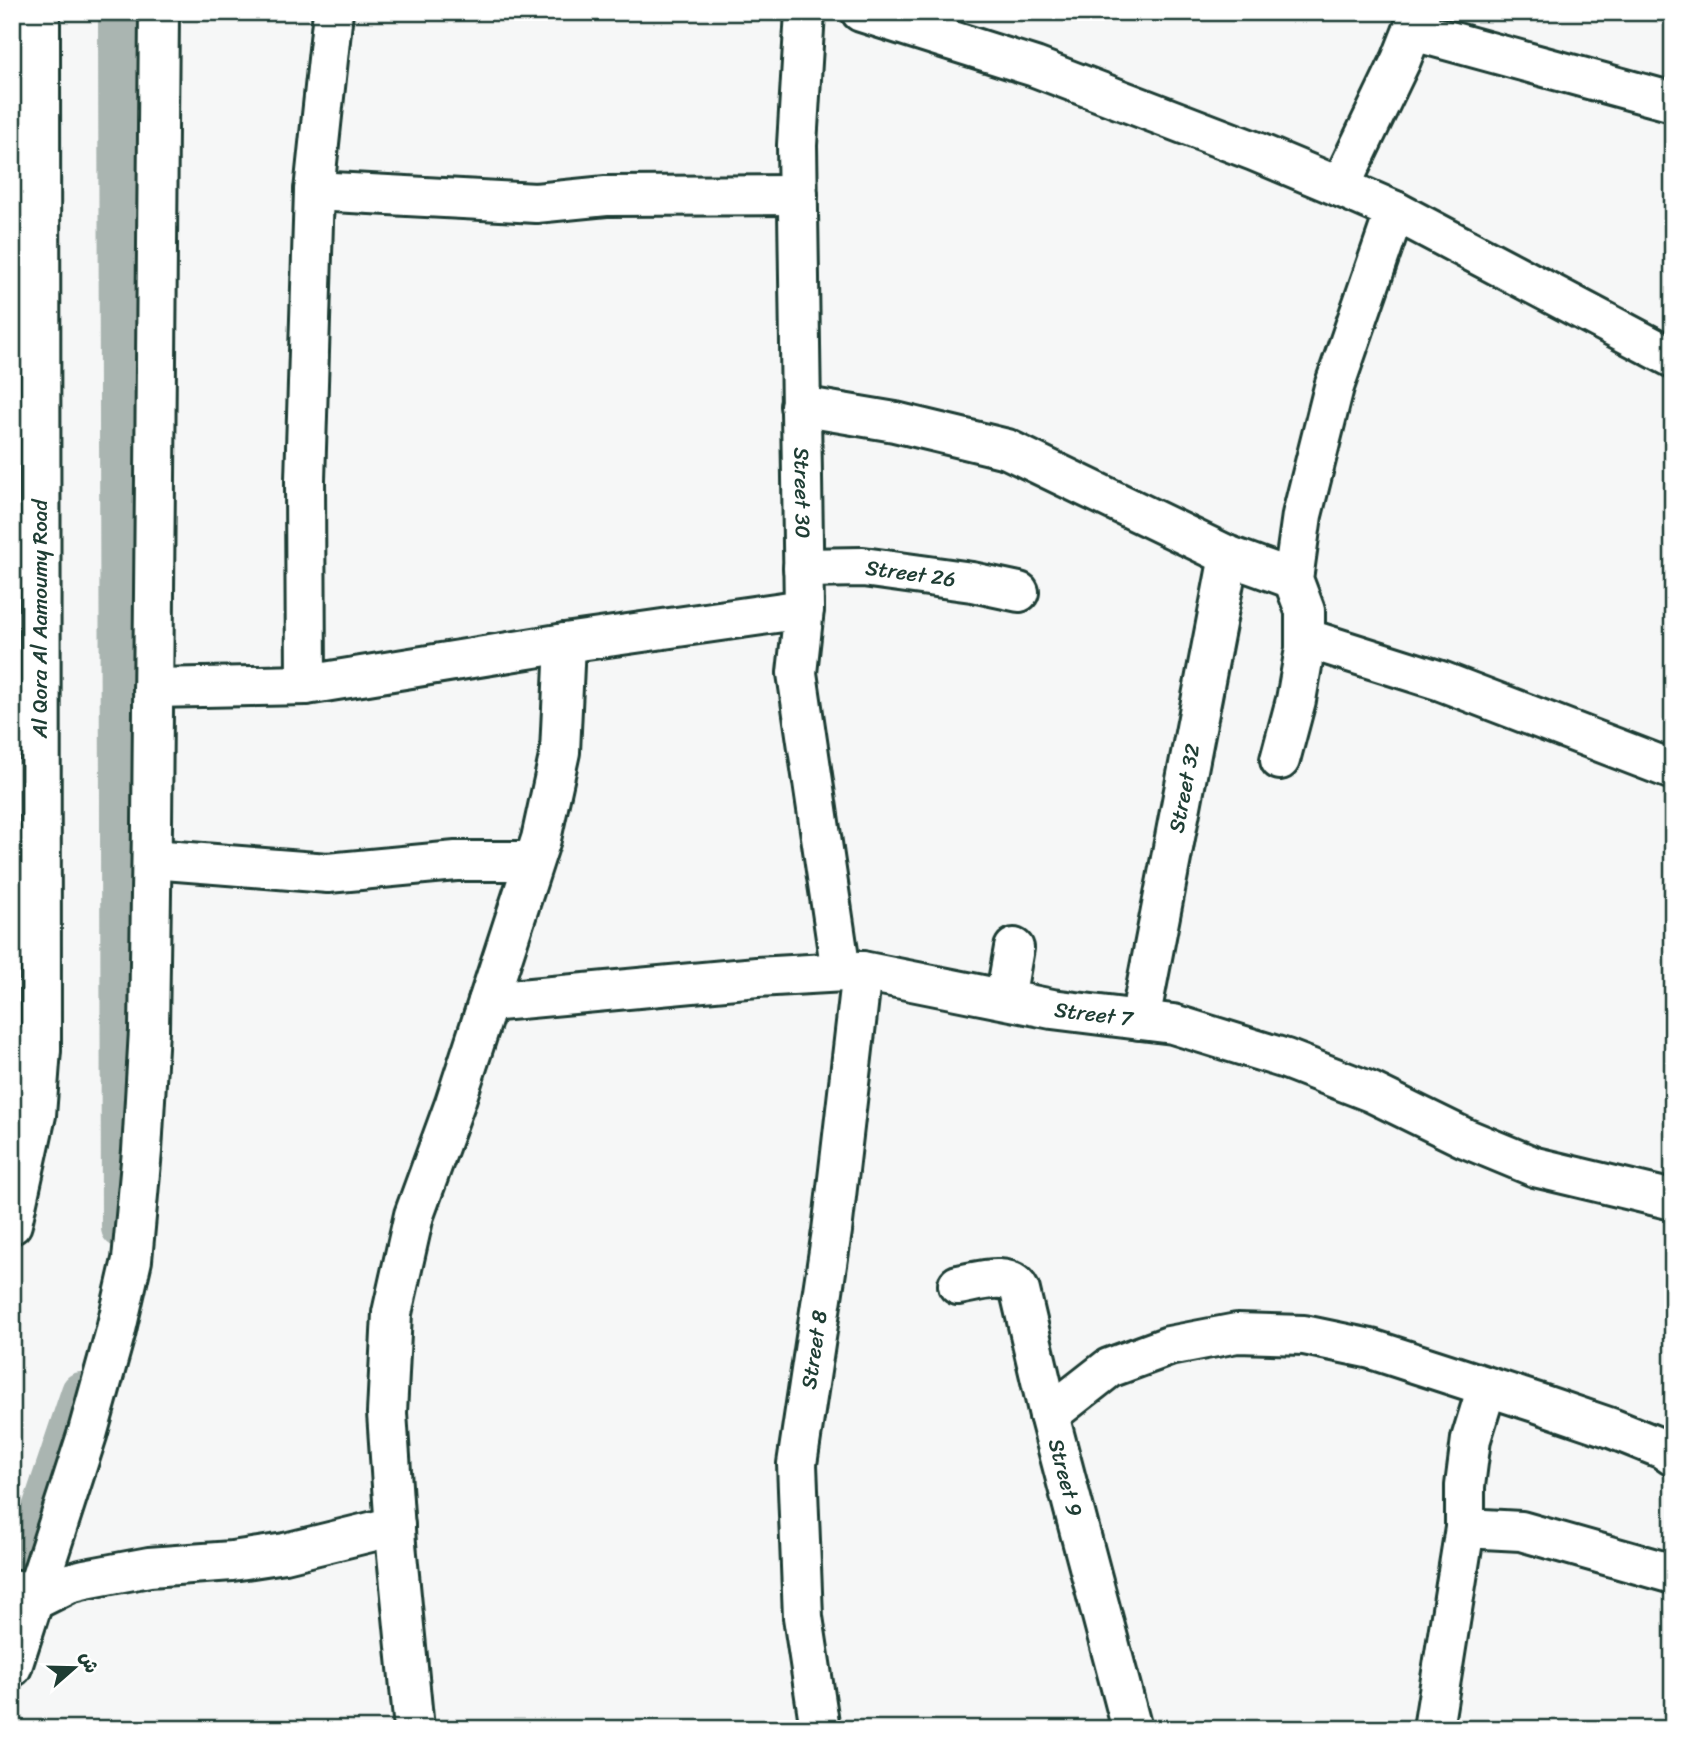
<svg xmlns="http://www.w3.org/2000/svg" width="1685" height="1741" viewBox="0 0 1685 1741" font-family="Sriracha,'Playpen Sans Arabic',sans-serif">
  <rect width="100%" height="100%" fill="#f6f7f7"/>
  <filter id="ink" filterUnits="userSpaceOnUse"><feTurbulence type="fractalNoise" baseFrequency=".0143" numOctaves="2"/><feDisplacementMap in="SourceGraphic" scale="14" xChannelSelector="R" yChannelSelector="G"/><feConvolveMatrix kernelMatrix="1 2 1 2 8 2 1 2 1" color-interpolation-filters="sRGB"/></filter>
  <g filter="url(#ink)">
    <g fill="none" stroke-linecap="round" stroke-linejoin="round">
      <!-- canal -->
      <path stroke="#aab5b1" stroke-width="40" d="M118,12L121,1228
        M12,1598L81,1392"/>
      <defs>
        <g id="street">
          <path id="s1" d="M805,12L797,145L804,609L797,673L841,972"/>
          <path d="M861,12L1035,67L1254,151L1340,187L1395,211L1673,358"/>
          <path d="M1413,31L1673,102"/>
          <path d="M1340,187L1401,60L1420,12"/>
          <path d="M314,191L536,203L606,196L798,195"/>
          <path d="M800,406L895,422L1007,449L1229,556L1293,579"/>
          <path id="s2" d="M803,568L863,567L972,582L1019,592"/>
          <path d="M1305,638L1441,681L1673,770"/>
          <path d="M306,685L305,480L314,191L333,12"/>
          <path d="M153,688L306,685L565,643L804,609"/>
          <path d="M1280,760L1296,700L1305,649V611L1293,579L1302,515L1334,387L1395,211"/>
          <path d="M152,859L328,873L456,861H533"/>
          <path d="M1005,999L1014,948"/>
          <path id="s3" d="M488,1002L757,977L862,971L1052,1009L1173,1024L1286,1059L1371,1092L1465,1138L1535,1167L1673,1200"/>
          <path id="s4" d="M1140,1020L1229,556"/>
          <path d="M12,1045L41,1049"/>
          <path id="s5" d="M958,1285C977,1282 1010,1270 1020,1291L1049,1415L1132,1729"/>
          <path d="M1049,1415L1109,1368L1169,1346L1237,1333L1304,1335L1371,1349L1538,1403L1611,1428L1663,1449L1673,1456"/>
          <path d="M1465,1528V1486L1471,1439L1487,1387"/>
          <path d="M19,1590L34,1597H41L69,1583L85,1579L149,1567L232,1561L285,1553L395,1526"/>
          <path d="M12,1667L87,1435L115,1334L132,1260L142,1151L149,1030L152,826L159,12"/>
          <path d="M414,1729L396,1544L387,1413L392,1313L414,1215L455,1103L541,839L560,752L565,643"/>
          <path id="s6" d="M820,1729L803,1617L797,1464L832,1231L862,971"/>
          <path d="M1433,1729L1465,1528L1521,1531L1673,1574"/>
        </g>
        <path id="secondary" d="M12,1224L36,1115L41,1049L40,12"/>
      </defs>
      <!-- street casing -->
      <use href="#street" stroke="#1f3d34" stroke-width="44"/>
      <!-- secondary casing -->
      <use href="#secondary" stroke="#1f3d34" stroke-width="44"/>
      <!-- street -->
      <use href="#street" stroke="#fff" stroke-width="38"/>
      <!-- secondary -->
      <use href="#secondary" stroke="#fff" stroke-width="38"/>
    </g>
  </g>
  <g text-anchor="middle" dominant-baseline="central" stroke-width="7" stroke-linejoin="round" paint-order="stroke">
    <!-- street labels -->
    <g font-size="21" fill="#1f3d34" stroke="#fff">
      <text stroke="none"><textPath href="#s1" startOffset="481">Street 30</textPath></text>
      <text stroke="none"><textPath href="#s2" startOffset="108">Street 26</textPath></text>
      <text transform="translate(40 619) rotate(-90)">Al Qora Al Aamoumy Road</text>
      <text stroke="none"><textPath href="#s4" startOffset="236">Street 32</textPath></text>
      <text stroke="none"><textPath href="#s3" startOffset="611">Street 7</textPath></text>
      <text stroke="none"><textPath href="#s6" startOffset="382">Street 8</textPath></text>
      <text stroke="none"><textPath href="#s5" startOffset="259">Street 9</textPath></text>
    </g>
  </g>
  <!-- margin -->
  <rect width="1685" height="1741" fill="none" stroke="#fff" stroke-width="42"/>
  <rect x="21" y="21" width="1643" height="1699" fill="none" stroke="#1f3d34" stroke-width="2.5" filter="url(#ink)"/>
  <!-- north arrow -->
  <g transform="translate(74 1668) rotate(70)" stroke="#ffffff" stroke-width="5" paint-order="stroke">
  <path d="M0-5L12 26L0 18L-12 26Z" fill="#1f3d34"/>
  <text y="-10" font-size="19" font-weight="bold" text-anchor="middle" fill="#1f3d34">ش</text>
  </g>
</svg>
